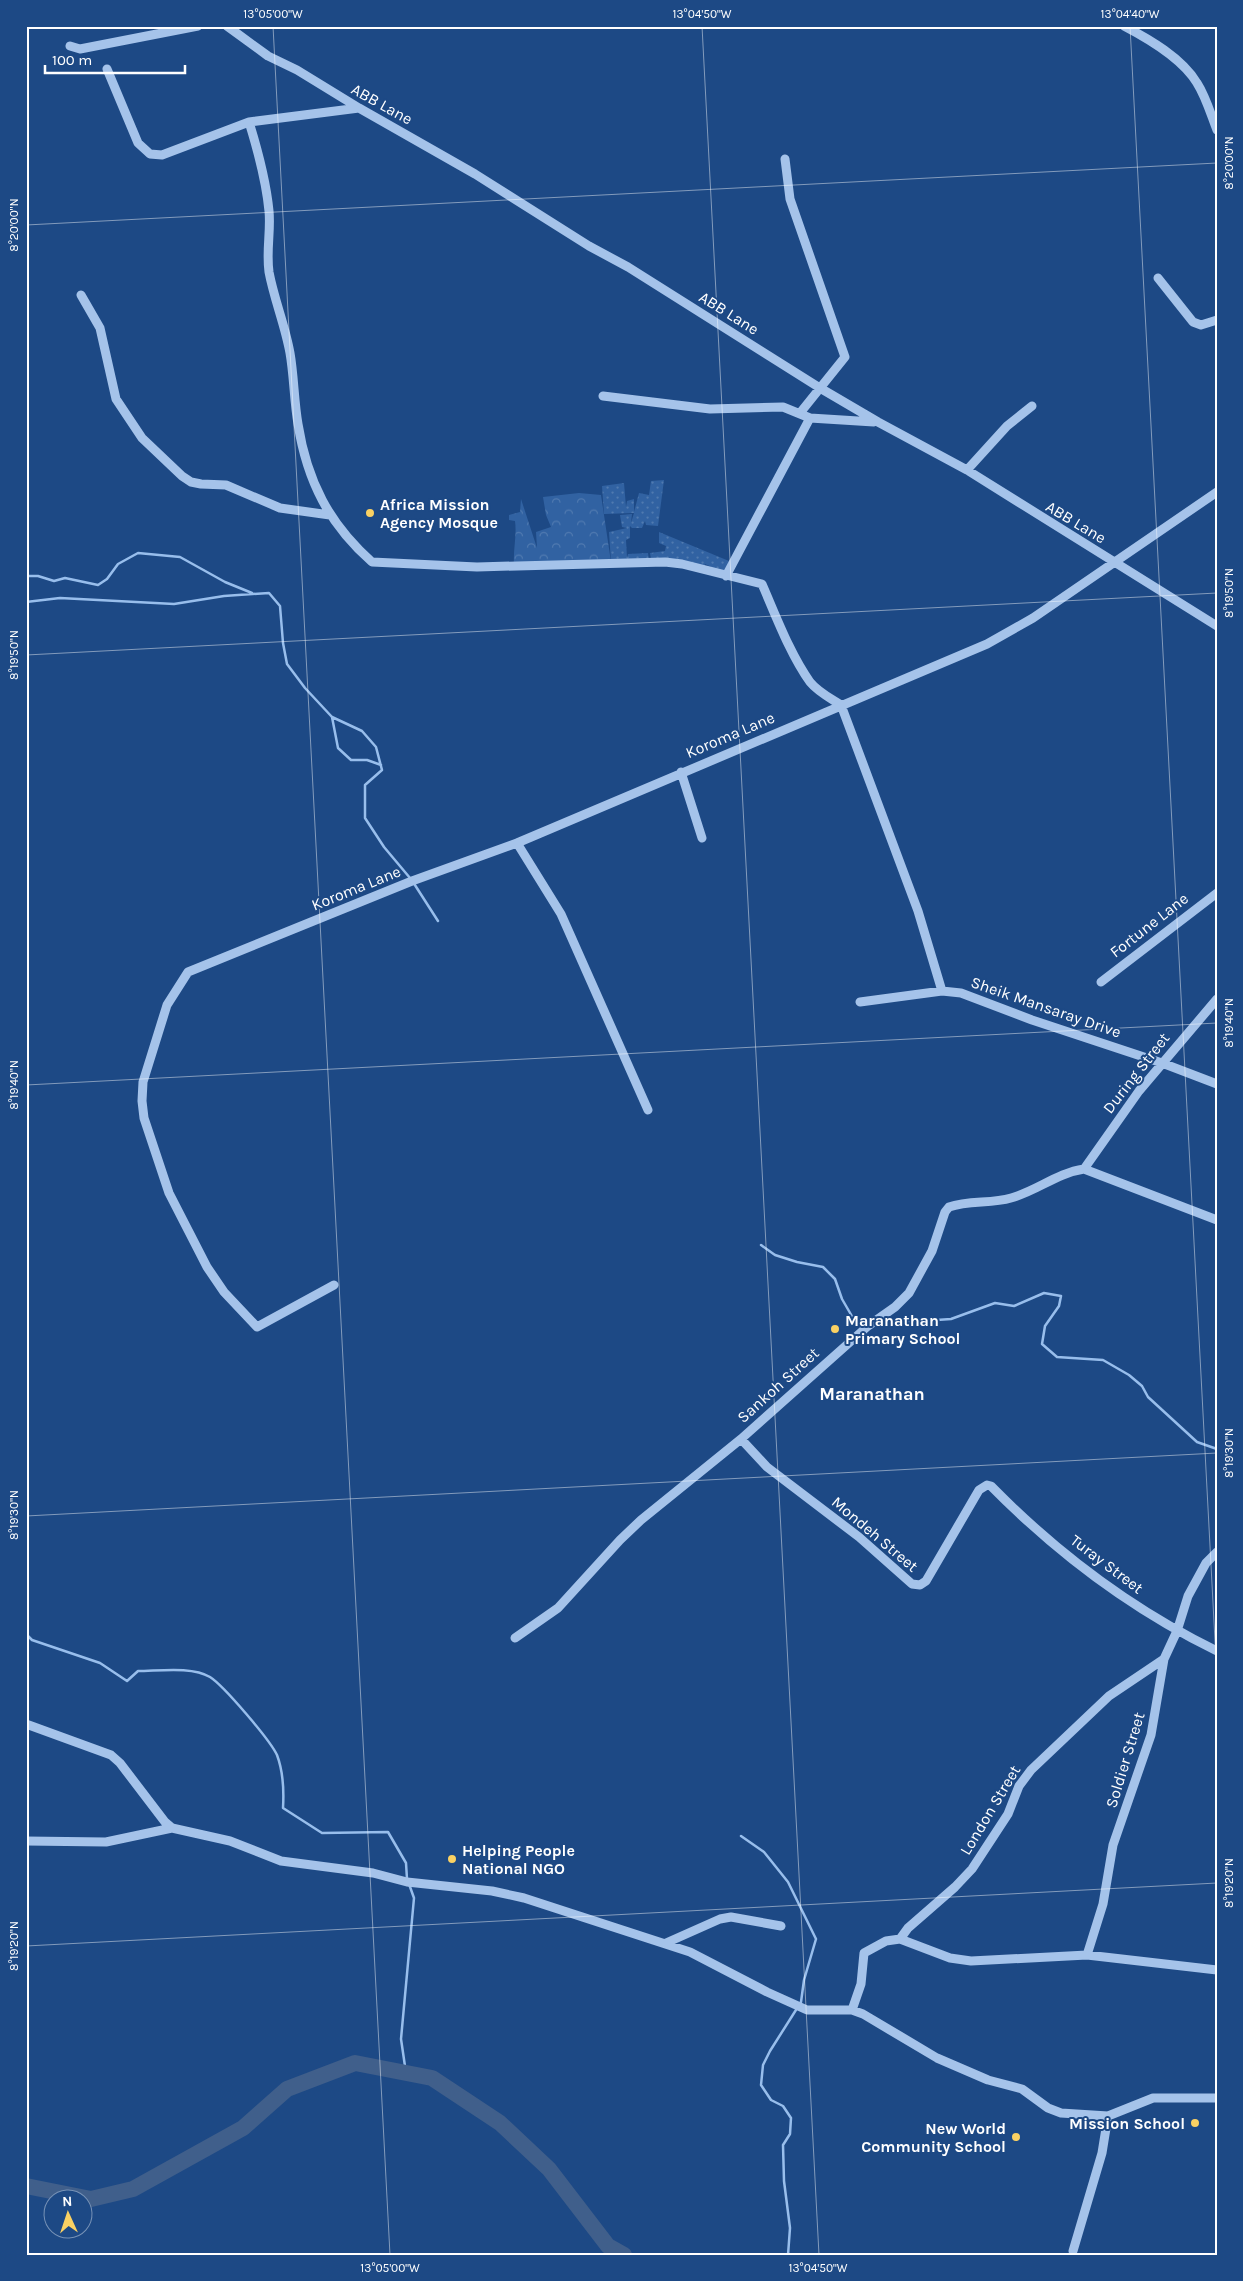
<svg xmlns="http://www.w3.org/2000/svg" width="1243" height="2281" viewBox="0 0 1243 2281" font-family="Karla,sans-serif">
  <defs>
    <pattern id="grass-dots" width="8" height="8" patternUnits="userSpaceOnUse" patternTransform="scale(1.25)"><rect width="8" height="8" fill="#3162a2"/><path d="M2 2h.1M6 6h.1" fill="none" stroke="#507ab0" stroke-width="1.8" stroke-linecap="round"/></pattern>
    <pattern id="forest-crowns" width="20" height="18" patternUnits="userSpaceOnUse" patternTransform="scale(1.25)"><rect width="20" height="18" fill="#3162a2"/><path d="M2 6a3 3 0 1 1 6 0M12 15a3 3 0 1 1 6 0" fill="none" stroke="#507ab0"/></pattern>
  </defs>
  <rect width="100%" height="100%" fill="#1d4985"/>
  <!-- grass -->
  <path fill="url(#grass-dots)" d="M664,480L658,526L646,525L645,521L642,528H632L630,526V538L626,540L627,558L628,554L648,553L649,560L611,562L609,532L627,528L622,527L620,515L632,514L631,523L634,513L604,514L602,486L624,483L626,507L627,501L634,499V512L639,493L649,495L651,481Z
    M659,532L729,561L724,573L705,564L704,568L651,559L650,553L665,551L666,546L659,543Z"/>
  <!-- forest -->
  <path fill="url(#forest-crowns)" d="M579,493L601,495L611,562L514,565C513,550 517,535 515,521L509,520V515L520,512L521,499L537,548L536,532L551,527L546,515L543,497Z"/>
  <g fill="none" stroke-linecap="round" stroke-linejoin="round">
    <!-- stream -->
    <path stroke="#98beec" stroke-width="2.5" d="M26,576H38L54,581L65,578L98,585L107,579L118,564L138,553L180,557L225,582L252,593
      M26,602L60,598L174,604L224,596L269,593L280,606L283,643L287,664L305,688L332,717L362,731L376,747L382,770L365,785V818L384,847L410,878
      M332,717L338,748L351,760H367L381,765
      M413,882L438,921
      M761,1245L775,1255L797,1262L823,1267L835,1279L842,1299L857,1325L865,1326
      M878,1324L951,1319L995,1303L1014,1306L1044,1293L1061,1296L1059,1306L1045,1326L1042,1344L1057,1357L1103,1360L1129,1375L1142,1386L1148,1397L1197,1442L1217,1449
      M26,1634L32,1640L100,1663L127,1681L138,1671C158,1671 192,1666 210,1677C224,1686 270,1740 277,1755C283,1771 284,1791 283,1808L322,1833L388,1832L406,1863L407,1879
      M741,1836L764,1852L788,1882L816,1939L804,1980L801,2002L770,2051L763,2065L761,2085L771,2100L783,2106L791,2118L790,2134L783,2145L784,2181L790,2228L788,2255
      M406,2073L401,2039L414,1898L409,1884"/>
    <!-- river -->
    <path stroke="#405f8b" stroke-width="16" d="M26,2186L91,2199L133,2189L243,2128L287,2089L355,2063L432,2078L500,2123L549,2169L608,2246L624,2255"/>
    <!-- minor -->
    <path stroke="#a5c3ea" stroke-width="9" d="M227,26L268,56L297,70L359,108L475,174L589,246L628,267L820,388L878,422L967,470L1217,626
      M1124,26C1149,39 1182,58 1197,83C1206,97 1211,115 1217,130
      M70,46L80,49L198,26
      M107,69L138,143L150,154L162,155L249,122L359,108
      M249,122C258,151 266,180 269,211C271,231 266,251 269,272C274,299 285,325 290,353C294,376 294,401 298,424C307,481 329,524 372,562L477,567L665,562L682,564L762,584C776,616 790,654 810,682C818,692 830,698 841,705L918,911L942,991
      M785,159L790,199L845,357L800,413
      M1158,278L1193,322L1201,325L1217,320
      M81,295L100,328L116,399L142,438L182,476L191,482L201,484L226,485L280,508L330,515
      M603,396L710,409L783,407L810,418L874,422
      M967,470L1007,426L1032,406
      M726,576L810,418
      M681,772L702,838
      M517,843L561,914L648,1110
      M1101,982L1217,893
      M860,1002L942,991L961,993L1032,1020L1162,1063L1217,1084
      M1084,1169L1139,1091L1217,999
      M1084,1169L1217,1220
      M334,1285L257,1327L224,1292L207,1267L169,1193L144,1118L142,1101L143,1082L167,1005L188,972L412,881L517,843L987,644L1033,618L1217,492
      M741,1439L767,1467L859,1537L912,1584L920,1585L926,1581L979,1490L987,1485L991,1486C1056,1552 1133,1610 1217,1651
      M515,1638L558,1608L620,1540L641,1520L741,1439L868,1326L895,1307L909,1293L932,1251L945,1212L949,1207C969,1200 991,1204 1011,1198C1037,1191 1057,1173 1084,1169
      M26,1724L111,1755L120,1763L165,1822L172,1828L230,1841L281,1861L373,1873L407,1882L492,1891L524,1898L690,1952L767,1992L807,2010H852L863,2014L937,2058L988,2080L1022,2089L1048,2108L1061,2113L1108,2116L1153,2098H1217
      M26,1841L106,1842L172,1828
      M900,1939L950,1958L971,1961L1087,1955L1217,1970
      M666,1943L720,1919L731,1917L781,1926
      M1087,1955L1103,1904L1113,1845L1151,1735L1164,1659L1177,1631L1188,1596L1206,1563L1217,1552
      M852,2010L861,1984L864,1953L886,1941L900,1939L908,1928L955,1887L972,1869L1008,1814L1019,1786L1031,1770L1109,1696L1164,1659
      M1073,2251L1102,2153L1108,2116"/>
  </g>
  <!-- ticks -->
  <path fill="none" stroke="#fff" stroke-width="1" stroke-opacity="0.45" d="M273,26L390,2255M702,26L819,2255M1130,26L1217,1679M26,225L1217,163M26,655L1217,593M26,1085L1217,1023M26,1516L1217,1453M26,1946L1217,1883"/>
  <!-- markers -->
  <g fill="#fad163" stroke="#1d4985" stroke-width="2">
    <circle cx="370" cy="513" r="5"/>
    <circle cx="835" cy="1329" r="5"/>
    <circle cx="452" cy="1859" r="5"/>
    <circle cx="1195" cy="2123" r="5"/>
    <circle cx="1016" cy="2137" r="5"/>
  </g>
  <g text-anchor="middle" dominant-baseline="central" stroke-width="4" stroke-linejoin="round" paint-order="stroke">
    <!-- street labels -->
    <g font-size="16" fill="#fff" stroke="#1d4985">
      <text transform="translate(382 104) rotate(29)">ABB Lane</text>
      <text transform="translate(729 313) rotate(32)">ABB Lane</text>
      <text transform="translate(1076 522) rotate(31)">ABB Lane</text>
      <text transform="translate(730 735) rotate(-23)">Koroma Lane</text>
      <text transform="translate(356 888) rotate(-22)">Koroma Lane</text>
      <text transform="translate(1149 925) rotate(-38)">Fortune Lane</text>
      <text transform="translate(1046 1007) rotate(19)">Sheik Mansaray Drive</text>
      <text transform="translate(1136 1073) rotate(-52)">During Street</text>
      <text transform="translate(778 1385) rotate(-42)">Sankoh Street</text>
      <text transform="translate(875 1534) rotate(40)">Mondeh Street</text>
      <text transform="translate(1107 1564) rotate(37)">Turay Street</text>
      <text transform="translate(1125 1760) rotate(-73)">Soldier Street</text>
      <text transform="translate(990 1810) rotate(-59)">London Street</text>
    </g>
    <!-- poi labels -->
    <g font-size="16" font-weight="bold" fill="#fff" stroke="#1d4985" text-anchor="start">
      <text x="380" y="504">Africa Mission<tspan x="380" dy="18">Agency Mosque</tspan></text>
      <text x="845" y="1320">Maranathan<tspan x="845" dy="18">Primary School</tspan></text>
      <text x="462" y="1850">Helping People<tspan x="462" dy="18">National NGO</tspan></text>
      <text x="1185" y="2123" text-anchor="end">Mission School</text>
      <text x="1006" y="2128" text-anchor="end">New World<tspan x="1006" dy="18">Community School</tspan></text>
    </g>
    <!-- neighbourhood labels -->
    <g font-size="18" font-weight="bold" fill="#fff" stroke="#1d4985">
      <text x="872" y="1394">Maranathan</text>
    </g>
  </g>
  <!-- border -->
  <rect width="1243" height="2281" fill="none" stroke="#1d4985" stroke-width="55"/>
  <!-- north arrow -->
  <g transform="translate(68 2214) rotate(357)"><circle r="24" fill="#1d4985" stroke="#7792b6"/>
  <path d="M0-4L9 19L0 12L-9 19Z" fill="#fad163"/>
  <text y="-8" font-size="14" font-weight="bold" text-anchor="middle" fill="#ffffff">N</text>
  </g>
  <!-- scale -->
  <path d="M45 65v8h140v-8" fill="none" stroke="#ffffff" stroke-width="2.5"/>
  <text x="52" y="65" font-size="15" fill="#ffffff" stroke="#1d4985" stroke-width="4" paint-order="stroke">100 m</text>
  <rect x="28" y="28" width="1188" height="2226" fill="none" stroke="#fff" stroke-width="2"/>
  <g font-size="12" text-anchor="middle" fill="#fff">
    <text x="273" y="18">13°05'00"W</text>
    <text x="702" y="18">13°04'50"W</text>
    <text x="1130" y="18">13°04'40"W</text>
    <text transform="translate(1229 163) rotate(-90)" y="4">8°20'00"N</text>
    <text transform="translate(14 225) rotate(-90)" y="4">8°20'00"N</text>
    <text transform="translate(1229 593) rotate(-90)" y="4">8°19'50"N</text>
    <text transform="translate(14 655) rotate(-90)" y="4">8°19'50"N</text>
    <text transform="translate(1229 1023) rotate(-90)" y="4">8°19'40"N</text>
    <text transform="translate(14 1085) rotate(-90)" y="4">8°19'40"N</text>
    <text transform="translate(1229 1453) rotate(-90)" y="4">8°19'30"N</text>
    <text transform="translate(14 1515) rotate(-90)" y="4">8°19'30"N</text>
    <text transform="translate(1229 1883) rotate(-90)" y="4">8°19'20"N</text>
    <text transform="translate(14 1946) rotate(-90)" y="4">8°19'20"N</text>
    <text x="390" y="2272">13°05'00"W</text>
    <text x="818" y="2272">13°04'50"W</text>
  </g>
</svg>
